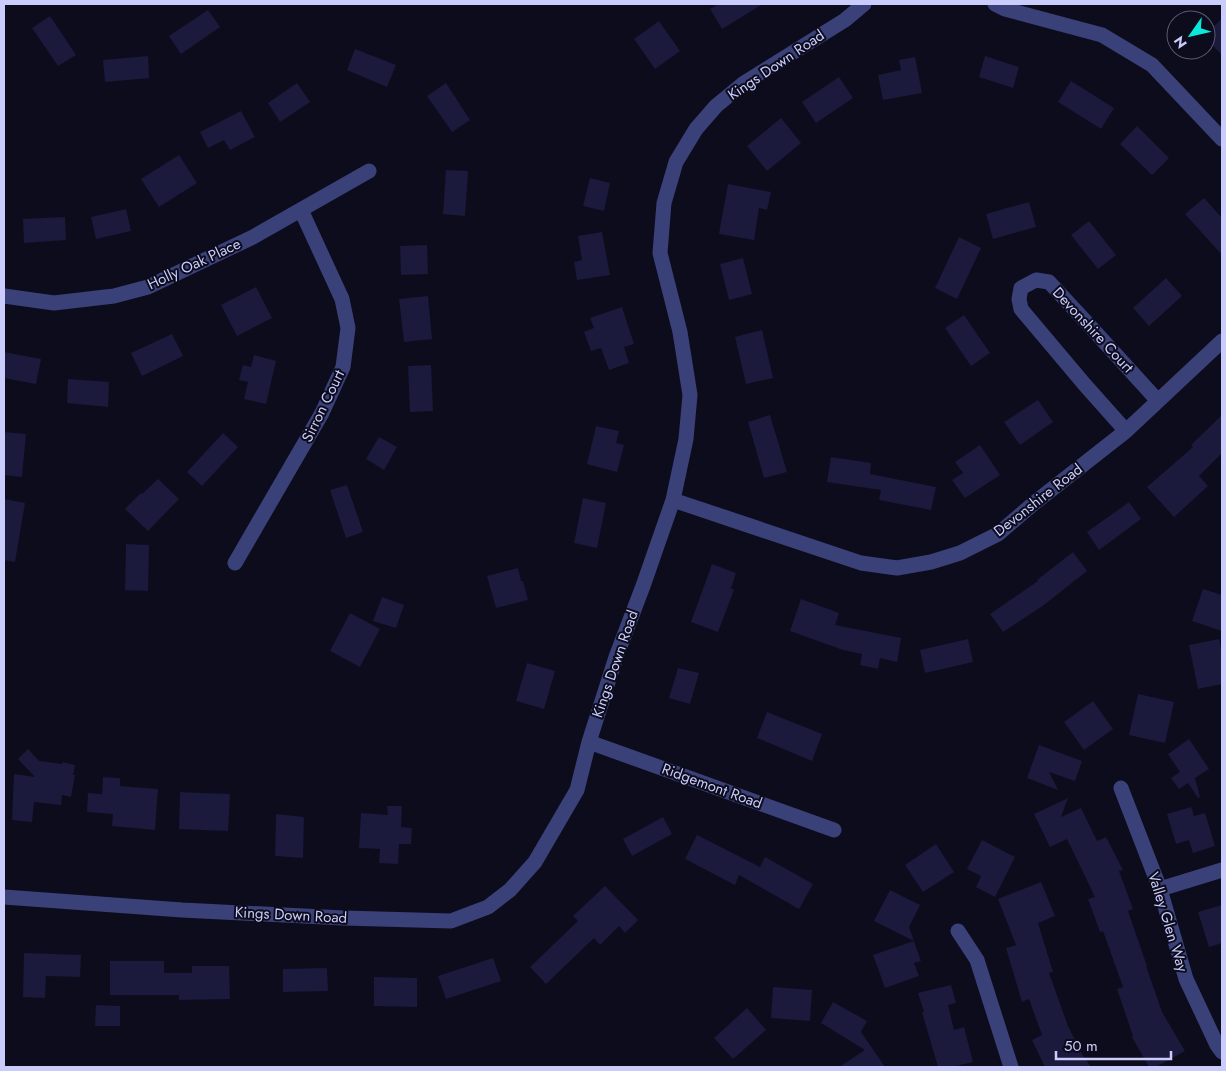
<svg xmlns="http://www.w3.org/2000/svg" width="1226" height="1071" viewBox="0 0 1226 1071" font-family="Jost,sans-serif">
  <rect width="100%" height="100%" fill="#0d0c1c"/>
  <!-- building -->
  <path fill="#1b193c" d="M719,4H763L722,29L710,9Z
    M208,10L220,27L181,54L169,36Z
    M50,16L76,55L58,66L32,28Z
    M1222,18V55L1206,39V35Z
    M659,21L680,51L655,69L634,39Z
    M355,49L396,65L387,87L347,70Z
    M148,56L149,78L105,82L103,60Z
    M985,56L1019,67L1013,88L979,77Z
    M915,57L922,93L883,100L878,75L901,70L899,60Z
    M839,77L853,98L816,123L802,102Z
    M1071,81L1114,108L1101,129L1058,102Z
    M297,83L310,102L280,122L268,103Z
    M446,83L470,120L452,132L427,96Z
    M241,111L255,137L230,150L224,140L208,148L200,132Z
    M781,118L801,143L767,171L747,146Z
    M1137,126L1169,158L1152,175L1120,144Z
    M179,155L197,183L159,207L141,179Z
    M446,170L468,171L465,216L443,214Z
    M590,178L610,183L604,211L583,206Z
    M728,184L771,192L767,210L759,208L754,240L719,234Z
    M1204,198L1222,218V255L1185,214Z
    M1029,202L1036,227L993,239L986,214Z
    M126,209L131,231L96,239L91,217Z
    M65,217L66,240L24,243L23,219Z
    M1089,221L1116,255L1098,269L1071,235Z
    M602,232L610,275L577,280L574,262L582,260L578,236Z
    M959,237L981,248L957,299L935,288Z
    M427,245L428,274L401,275L400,246Z
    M743,258L752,294L729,300L720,264Z
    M1166,278L1182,296L1149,326L1133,308Z
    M256,287L272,318L237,336L221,305Z
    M428,296L432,339L404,342L399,299Z
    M622,307L634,344L624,347L629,363L609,370L601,348L591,351L584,332L594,328L590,318Z
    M964,315L990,353L971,366L945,328Z
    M762,330L773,378L746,384L735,337Z
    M172,334L183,356L142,376L131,353Z
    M4,352L41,359L36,384L4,378Z
    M254,355L276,361L266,404L244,399L248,382L239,380L243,365L251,367Z
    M431,365L433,411L410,412L408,366Z
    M68,379L109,382L108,407L67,403Z
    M1038,400L1053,422L1020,445L1004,422Z
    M770,415L787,472L764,478L748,422Z
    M1222,415V453L1199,476L1208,486L1174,517L1147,487L1193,447L1191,445Z
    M596,426L619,431L616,443L624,445L617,472L587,464Z
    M4,432L26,434L22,477L4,475Z
    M223,433L238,447L202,486L187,472Z
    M379,437L397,447L384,470L366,459Z
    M980,445L1000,475L965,498L952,480L963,473L955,462Z
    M831,457L871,463L870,474L936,487L931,510L879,500L881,490L827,482Z
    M158,479L179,499L148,531L125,509L141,493L142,494Z
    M347,485L363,532L346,538L330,490Z
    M583,498L606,503L597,548L574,543Z
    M4,499L25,503L15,562L4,560Z
    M1129,502L1141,519L1099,550L1087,532Z
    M126,544L149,545L148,591L125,590Z
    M1073,552L1087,571L1044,605L1003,632L990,614L1038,581L1037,580Z
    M712,564L736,573L731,588L734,590L718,632L691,622Z
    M518,568L521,581H523L528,600L496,608L487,576Z
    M1203,589L1222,595V631L1192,621Z
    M382,597L404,605L396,628L373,621Z
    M801,599L839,613L835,625L901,638L897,662L880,658L878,669L860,665L862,654L843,650L790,631Z
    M350,613L380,629L360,667L330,651Z
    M968,639L973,662L925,673L920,650Z
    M1219,639L1222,655V684L1198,689L1189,645Z
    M527,663L555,671L544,709L516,701Z
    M678,668L699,673L690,704L669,698Z
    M1138,694L1174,702L1165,743L1129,735Z
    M1093,701L1113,729L1084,750L1064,722Z
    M767,712L822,734L812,761L757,738Z
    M1189,739L1209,769L1195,778L1200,797L1198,798L1188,783L1179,789L1171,778L1180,772L1168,754Z
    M1039,745L1082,761L1075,781L1049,772L1058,790L1027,778Z
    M28,749L39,761L62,764L63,762L75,765L73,775H75L71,797L62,795L61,805L34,802L32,822L12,820L14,774L35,777L18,759Z
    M103,777L120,778V786L158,789L155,830L112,826L113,814L87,812L88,793L102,794Z
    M180,792L230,794L228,831L179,829Z
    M1068,798L1061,817L1081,808L1097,841L1106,837L1123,870L1119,871L1133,909L1128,911L1147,966H1146L1162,1012L1185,1051L1156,1067H1149L1132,1037L1133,1036L1117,989L1123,987L1103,931L1100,932L1088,899L1095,897L1067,839L1050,847L1034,814Z
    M387,806H402L401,827L412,828L411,844H399L398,864L379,863L380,849L359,848L361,813L388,815Z
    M1191,807L1194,816L1205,813L1215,846L1193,853L1189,840L1176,844L1167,814Z
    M276,814L304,817L303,858L275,856Z
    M663,817L672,834L632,856L623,839Z
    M697,835L760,867L765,857L813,884L799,909L739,875L735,885L685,859Z
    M982,840L1015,857L995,897L976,887L981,876L967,869Z
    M936,844L954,872L923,892L905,865Z
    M1041,882L1055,916L1038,923L1053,972L1049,973L1068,1026L1082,1054L1091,1067H1045L1032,1040L1042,1035L1029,999L1022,1002L1006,948L1016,945L998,899Z
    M605,886L638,920L625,933L619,926L600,945L594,938L546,984L530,967L578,921L573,916Z
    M890,890L920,905L909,927L921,961L914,963L919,976L885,988L873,955L914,941L874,921Z
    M1222,905V943L1209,947L1198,912Z
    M24,953L81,955L80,977L46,976L45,998L23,997Z
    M493,958L501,981L446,999L438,976Z
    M110,961H164V973H192V966H229L230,999L179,1000V995H110Z
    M327,968L328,991L283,992V969Z
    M374,977L417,978V1007L374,1006Z
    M951,985L956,1003L948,1005L954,1030L964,1027L973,1062L952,1067H938L922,1012H924L918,993Z
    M773,987L812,990L810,1021L771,1018Z
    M833,1002L867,1021L861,1032L885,1067H839L865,1050L821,1023Z
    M96,1005L120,1006V1026H95Z
    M747,1008L766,1030L733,1059L714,1038Z"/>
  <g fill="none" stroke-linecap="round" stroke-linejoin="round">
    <!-- minor -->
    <path stroke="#3a4179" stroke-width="15" d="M995,4L1005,9L1102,35L1152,65L1222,139
      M4,296L54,303L114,296L148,287L253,237L369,171
      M1126,431L1085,385L1021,309L1019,299L1021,288L1036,280L1049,282L1088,324L1158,401
      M673,500L861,563L897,568L931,562L960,553L998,534L1033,504L1126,431L1222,341
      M235,563L322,413L343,367L348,328L342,299L301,210
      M589,742L834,830
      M1121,788L1160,889L1186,979L1217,1045L1222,1052
      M1160,889L1222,870
      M4,897L182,910L344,918L451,921L488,907L510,890L535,862L577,790L589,742L616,657L643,586L673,500L686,439L690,395L680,332L660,253L664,203L676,162L696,129L716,106L744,83L845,20L864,4
      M958,931L977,960L1011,1067"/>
  </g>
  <g text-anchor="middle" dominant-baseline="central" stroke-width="4" stroke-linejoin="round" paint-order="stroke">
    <!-- street labels -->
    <g font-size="15" fill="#caccfc" stroke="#0d0c1c">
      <text transform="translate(776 65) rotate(-34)">Kings Down Road</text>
      <text transform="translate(194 264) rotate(-25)">Holly Oak Place</text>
      <text transform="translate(1093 330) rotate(47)">Devonshire Court</text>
      <text transform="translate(323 406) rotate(-64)">Sirron Court</text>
      <text transform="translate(1038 500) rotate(-38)">Devonshire Road</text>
      <text transform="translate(615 664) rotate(-71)">Kings Down Road</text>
      <text transform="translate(712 786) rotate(20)">Ridgemont Road</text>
      <text transform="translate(291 915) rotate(3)">Kings Down Road</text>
      <text transform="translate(1168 922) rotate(73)">Valley Glen Way</text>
    </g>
  </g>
  <!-- border -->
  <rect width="1226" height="1071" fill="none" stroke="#caccfc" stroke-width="10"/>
  <!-- north arrow -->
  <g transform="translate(1191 35) rotate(236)"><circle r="24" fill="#0d0c1c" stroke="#595976"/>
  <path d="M0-4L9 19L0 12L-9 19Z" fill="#0ce7db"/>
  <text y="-8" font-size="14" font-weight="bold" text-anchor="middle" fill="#caccfc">N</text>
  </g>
  <!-- scale -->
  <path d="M1056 1051v8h115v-8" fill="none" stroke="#caccfc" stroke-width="2.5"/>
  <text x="1064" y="1051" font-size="15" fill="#caccfc" stroke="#0d0c1c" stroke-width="4" paint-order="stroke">50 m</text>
</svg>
